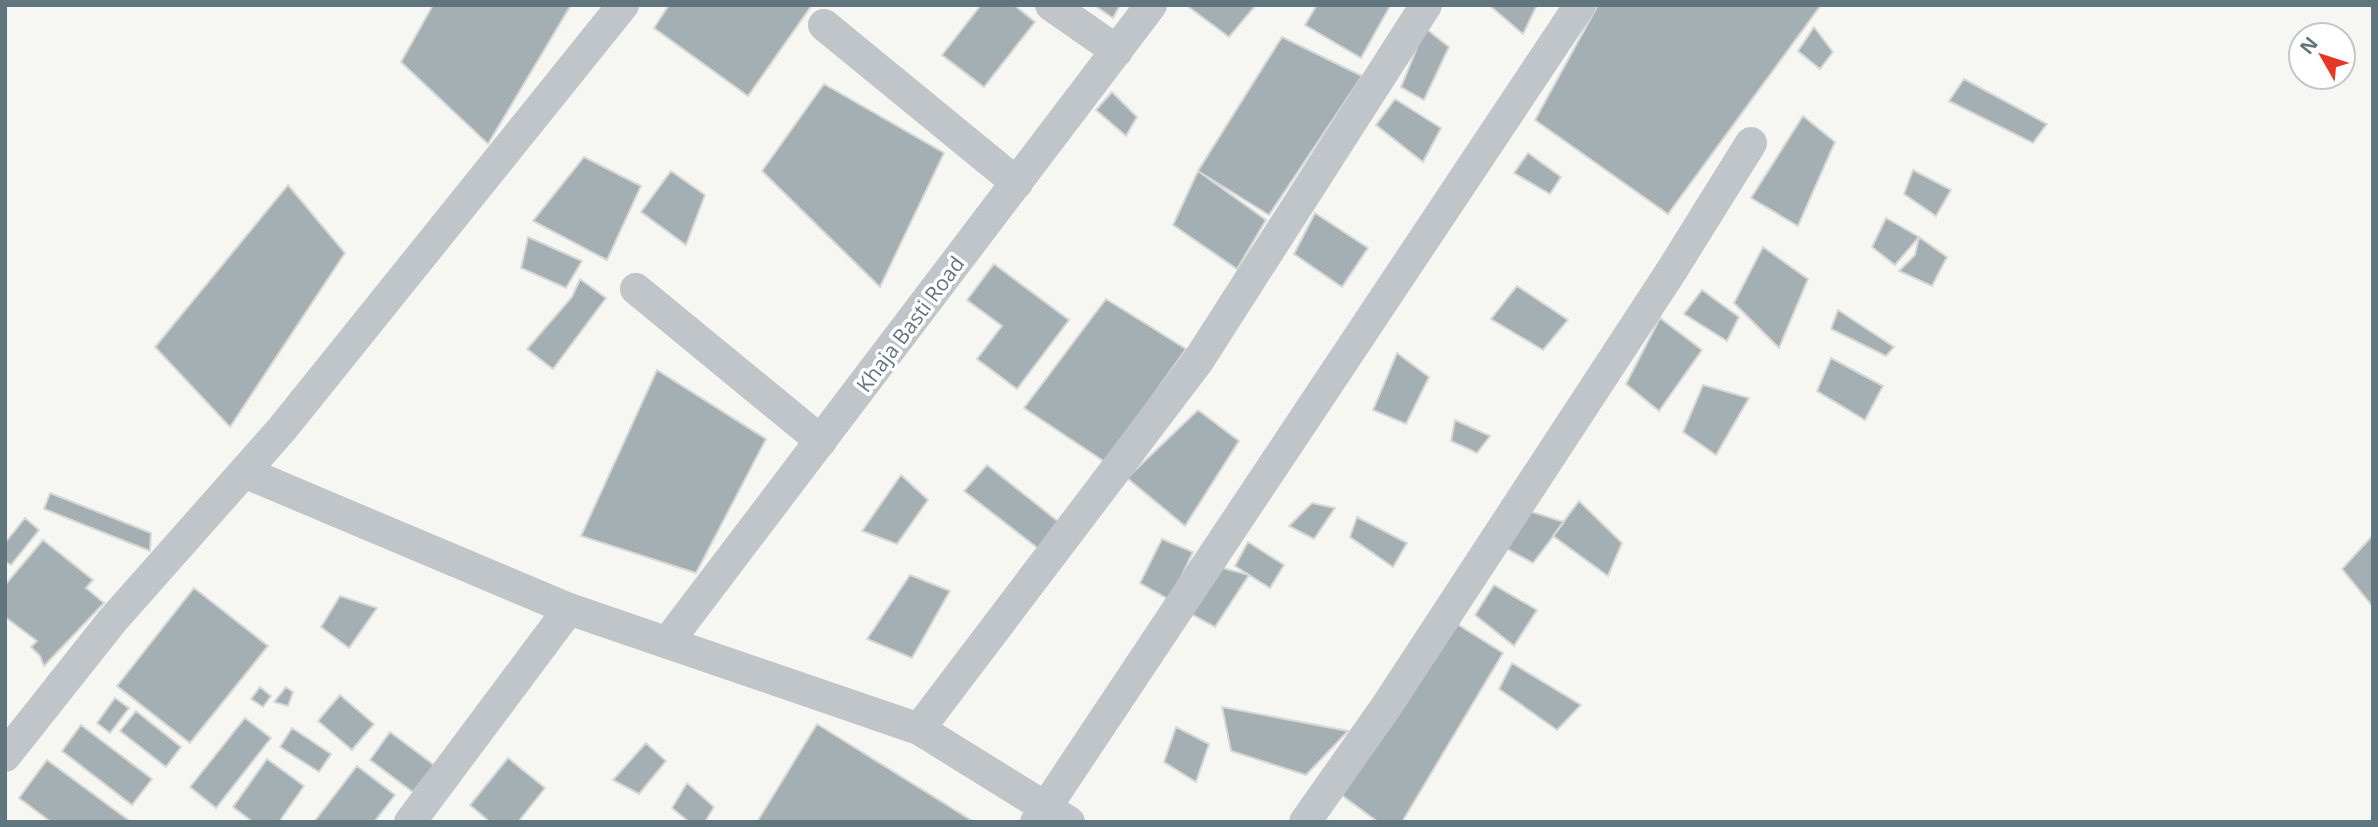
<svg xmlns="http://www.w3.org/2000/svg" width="2378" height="827" viewBox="0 0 2378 827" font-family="'Open Sans',sans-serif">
  <rect width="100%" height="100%" fill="#f6f6f3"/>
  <!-- building -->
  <path fill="#a4afb3" stroke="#d8d8d6" stroke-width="2" d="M433,5H571L488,144L401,62Z
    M669,5H812L748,96L654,28Z
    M981,5H1014L1035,22L984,87L942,55Z
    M1094,5H1120L1113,18Z
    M1186,5H1256L1229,37Z
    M1317,5H1389L1390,6L1361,58L1305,25Z
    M1489,5H1537L1523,34Z
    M1598,5H1821L1668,214L1535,120Z
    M1814,27L1833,52L1820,69L1798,51Z
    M1425,28L1449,47L1424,100L1401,87Z
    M1282,37L1362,76L1269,215L1198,171Z
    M1964,79L2047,124L2033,143L1949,101Z
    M824,84L944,153L880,287L762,171Z
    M1112,92L1137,117L1126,136L1096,110Z
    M1395,99L1441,128L1423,162L1376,125Z
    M1803,116L1835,142L1798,226L1751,198Z
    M1528,153L1561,177L1550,194L1514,173Z
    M584,157L641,186L607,260L533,221Z
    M1913,170L1951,190L1936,216L1904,194Z
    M671,171L705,195L686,245L641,212Z
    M1198,171L1266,220L1237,269L1173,225Z
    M288,185L345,253L230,427L155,347Z
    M1315,213L1368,248L1342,287L1294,254Z
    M1886,218L1919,237L1895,265L1872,247Z
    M528,237L582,261L566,288L521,268Z
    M1919,237L1947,257L1932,286L1899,271L1915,255Z
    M1763,247L1808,279L1779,348L1734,303Z
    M994,264L1069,320L1017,389L977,359L1002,326L967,300Z
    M580,279L606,298L553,369L527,349L572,297Z
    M1517,286L1568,320L1543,350L1491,319Z
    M1702,290L1739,317L1727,341L1684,314Z
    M1106,299L1186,349L1105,462L1024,408Z
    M1838,310L1894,347L1886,356L1831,329Z
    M1660,318L1702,350L1659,411L1626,384Z
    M1397,353L1429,377L1406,424L1373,410Z
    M1831,358L1883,386L1865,420L1817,391Z
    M657,370L766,439L696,573L581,536Z
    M1703,385L1749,398L1716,455L1683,432Z
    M1198,410L1239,441L1185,526L1127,478Z
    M1455,420L1490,436L1477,453L1451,441Z
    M987,465L1060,523L1044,553L964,491Z
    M901,475L928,500L897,544L862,531Z
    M50,493L151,533L150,551L44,509Z
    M1579,501L1622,543L1608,576L1553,536Z
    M1312,503L1335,508L1314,539L1289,526Z
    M1516,507L1564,522L1533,563L1507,549Z
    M1357,517L1407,543L1393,567L1350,537Z
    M25,518L39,530L11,565L5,561V543Z
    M2373,535V607L2342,569Z
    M1162,539L1193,552L1170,600L1140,583Z
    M43,540L93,580L86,588L104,603L44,666L40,656L31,647L37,641L5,617V585Z
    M1248,542L1284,565L1270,588L1235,566Z
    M1219,567L1249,575L1215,627L1189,613Z
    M910,575L950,591L912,658L867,639Z
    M1494,585L1537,610L1514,646L1475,615Z
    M194,588L268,646L190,743L117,686Z
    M340,596L377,608L349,648L321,627Z
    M1449,619L1503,653L1402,822H1378L1340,794Z
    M1512,663L1581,705L1557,730L1499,689Z
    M260,687L271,696L263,707L251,699Z
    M286,687L293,692L288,706L274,702Z
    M340,695L374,724L352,750L318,721Z
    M115,698L129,708L110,733L97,723Z
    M1222,707L1348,731L1306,775L1231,751Z
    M136,711L181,747L166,767L120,731Z
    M245,718L271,738L216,808L190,787Z
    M817,724L974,822H757Z
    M81,725L152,779L132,805L62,751Z
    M1176,727L1209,744L1196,782L1164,762Z
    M292,728L331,754L319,772L280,747Z
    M390,732L434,765L413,792L370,760Z
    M646,743L666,761L639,794L613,780Z
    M508,758L545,788L518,822H490L470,805Z
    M267,759L304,786L279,822H253L233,807Z
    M47,760L131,822H51L19,798Z
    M357,766L395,795L374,822H314Z
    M687,783L714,807L705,822H689L672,808Z"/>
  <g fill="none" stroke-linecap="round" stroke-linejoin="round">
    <!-- street -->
    <path stroke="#bfc5c8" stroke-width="32" d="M1051,5L1117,51
      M824,25L1017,183
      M636,289L821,441
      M244,472L569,609L919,729L1069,822
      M667,643L1151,5
      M919,729L1198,361L1426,5
      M5,756L112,621L282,429L623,5
      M410,822L569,609
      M1036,822L1580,5
      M1305,822L1386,707L1672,270L1751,143"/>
  </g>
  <g text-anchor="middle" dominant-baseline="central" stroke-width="7" stroke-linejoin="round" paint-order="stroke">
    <!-- street labels -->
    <g font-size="21" fill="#61757f" stroke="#fff">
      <text transform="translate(910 324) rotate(-53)">Khaja Basti Road</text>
    </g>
  </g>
  <!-- border -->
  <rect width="2378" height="827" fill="none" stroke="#61757f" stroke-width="14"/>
  <!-- north arrow -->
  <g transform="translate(2322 56) rotate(309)"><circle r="33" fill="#ffffff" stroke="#c0c8cc" stroke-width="2"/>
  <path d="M0-5L12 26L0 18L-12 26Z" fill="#e63824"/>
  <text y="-10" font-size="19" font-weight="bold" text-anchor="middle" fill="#61757f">N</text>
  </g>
</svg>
